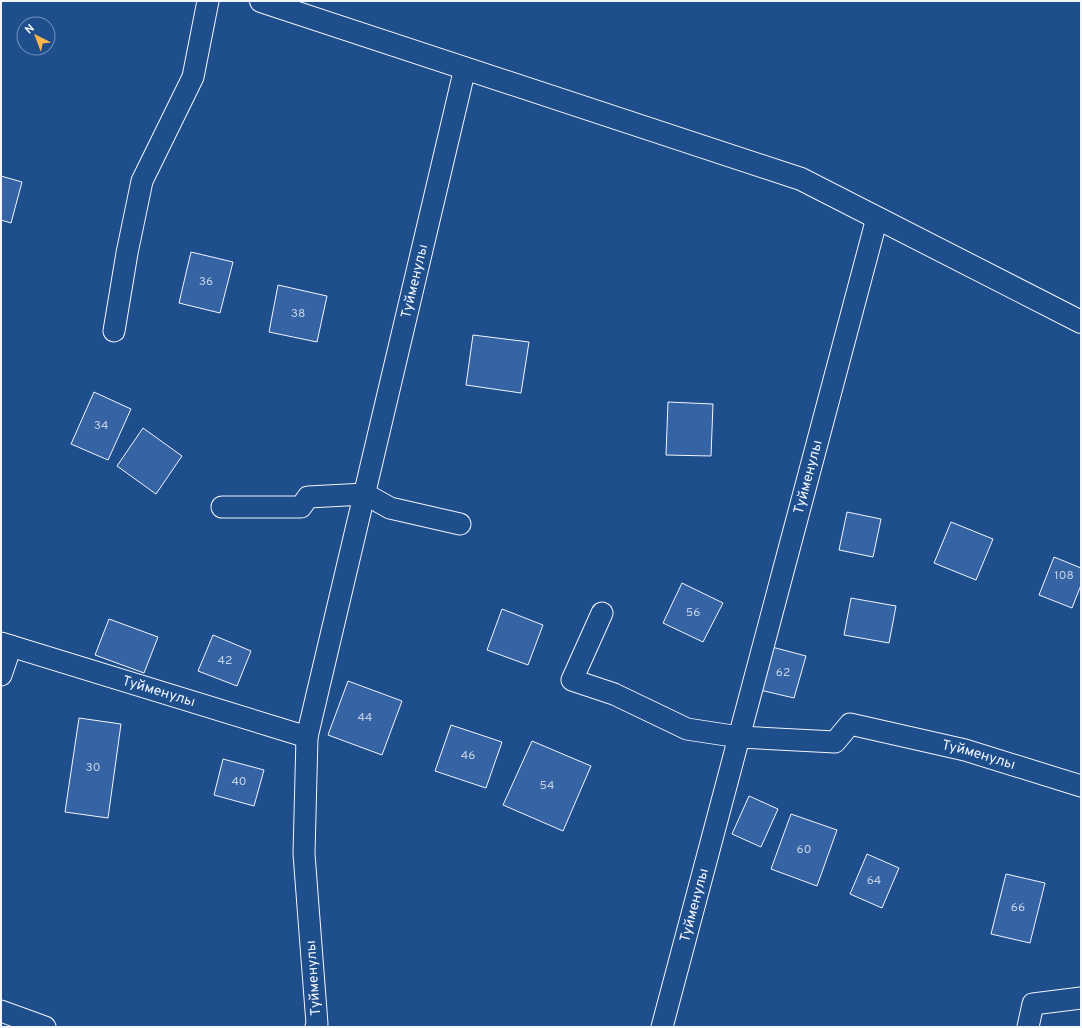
<svg xmlns="http://www.w3.org/2000/svg" width="1082" height="1028" viewBox="0 0 1082 1028" font-family="Overpass,sans-serif">
  <rect width="100%" height="100%" fill="#1f4e8c"/>
  <!-- building -->
  <path fill="#3563a3" stroke="#f2f6ff" d="M1,176L22,182L11,223L1,220Z
    M191,252L233,262L220,313L179,303Z
    M278,285L327,296L317,342L269,332Z
    M473,335L529,342L521,393L466,385Z
    M94,392L131,409L108,460L71,444Z
    M668,402L713,404L711,456L666,455Z
    M143,428L182,456L156,494L117,466Z
    M847,512L881,519L873,557L839,550Z
    M951,522L993,539L976,580L934,563Z
    M1054,557L1081,568V585L1072,608L1039,595Z
    M682,583L723,603L703,642L663,623Z
    M851,598L896,606L889,643L844,635Z
    M502,609L543,625L528,665L487,650Z
    M109,619L158,637L144,673L95,655Z
    M213,635L251,651L237,686L198,671Z
    M772,647L806,656L794,698L760,690Z
    M348,681L402,701L382,755L328,735Z
    M79,718L121,724L108,818L65,812Z
    M451,725L502,742L486,788L435,771Z
    M532,741L591,766L563,831L503,805Z
    M223,759L264,770L254,806L214,795Z
    M749,796L778,809L761,847L732,834Z
    M791,814L837,830L817,886L771,869Z
    M867,854L899,868L882,908L850,894Z
    M1006,874L1045,883L1030,943L991,934Z"/>
  <g fill="none" stroke-linecap="round" stroke-linejoin="round">
    <defs>
      <g id="street">
        <path d="M114,331L127,253L142,181L193,77L208,1"/>
        <path d="M222,507H301L308,497L365,494L390,508L460,524"/>
        <path id="s1" d="M602,613L572,680L614,694L687,729L739,737L835,742L850,724L965,750L1081,786"/>
        <path id="s2" d="M1,643L307,737"/>
        <path d="M1,675L11,646"/>
        <path d="M1,1011L45,1027"/>
        <path id="s3" d="M316,1027L317,1024L304,854L307,737L465,68"/>
        <path id="s4" d="M662,1027L877,218"/>
        <path d="M1028,1027L1033,1004L1081,998"/>
      </g>
      <path id="secondary" d="M261,1L801,179L1081,322"/>
    </defs>
    <!-- street casing -->
    <use href="#street" stroke="#f2f6ff" stroke-width="23"/>
    <!-- secondary casing -->
    <use href="#secondary" stroke="#f2f6ff" stroke-width="24"/>
    <!-- street -->
    <use href="#street" stroke="#1f4e8c" stroke-width="21"/>
    <!-- secondary -->
    <use href="#secondary" stroke="#1f4e8c" stroke-width="22"/>
  </g>
  <g text-anchor="middle" dominant-baseline="central" stroke-width="3" stroke-linejoin="round" paint-order="stroke">
    <!-- number labels -->
    <g font-size="12" fill="#c3d1e8">
      <text x="206" y="282">36</text>
      <text x="298" y="314">38</text>
      <text x="101" y="426">34</text>
      <text x="1064" y="576">108</text>
      <text x="693" y="613">56</text>
      <text x="225" y="661">42</text>
      <text x="783" y="673">62</text>
      <text x="365" y="718">44</text>
      <text x="468" y="756">46</text>
      <text x="93" y="768">30</text>
      <text x="239" y="782">40</text>
      <text x="547" y="786">54</text>
      <text x="804" y="850">60</text>
      <text x="874" y="881">64</text>
      <text x="1018" y="908">66</text>
    </g>
    <!-- street labels -->
    <g font-size="14" fill="#f2f6ff" stroke="#1f4e8c">
      <text stroke="none"><textPath href="#s3" startOffset="759">Туйменулы</textPath></text>
      <text stroke="none"><textPath href="#s4" startOffset="569">Туйменулы</textPath></text>
      <text stroke="none"><textPath href="#s2" startOffset="165">Туйменулы</textPath></text>
      <text stroke="none"><textPath href="#s1" startOffset="503">Туйменулы</textPath></text>
      <text stroke="none"><textPath href="#s4" startOffset="126">Туйменулы</textPath></text>
      <text transform="translate(314 978) rotate(-94)">Туйменулы</text>
    </g>
  </g>
  <!-- border -->
  <rect width="1082" height="1028" fill="none" stroke="#f2f6ff" stroke-width="4"/>
  <!-- north arrow -->
  <g transform="translate(36 36) rotate(318)"><circle r="19" fill="#1f4e8c" stroke="#7391ba"/>
  <path d="M0-3L7 15L0 10L-7 15Z" fill="#ffb74d"/>
  <text y="-6" font-size="11" font-weight="bold" text-anchor="middle" fill="#f2f6ff">N</text>
  </g>
</svg>
